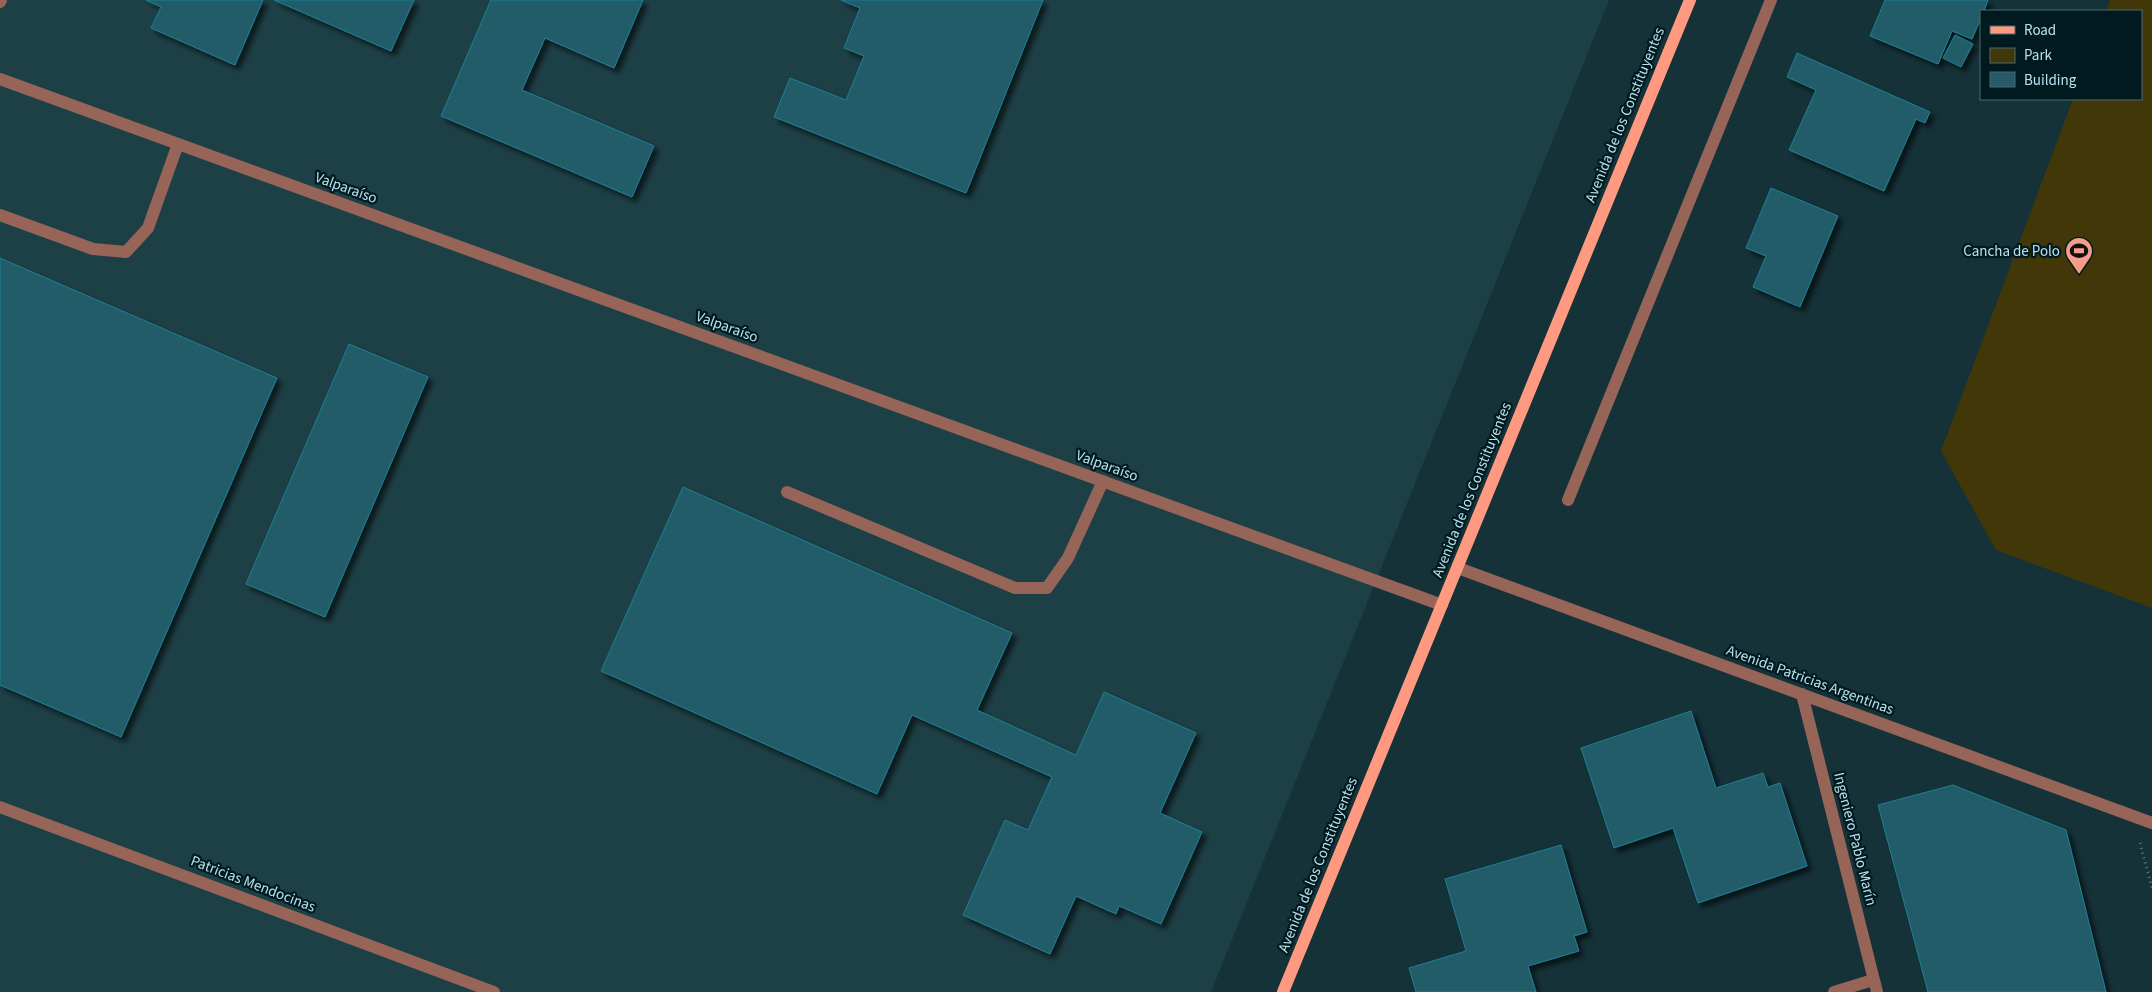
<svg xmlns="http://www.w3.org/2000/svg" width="2152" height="992" viewBox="0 0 2152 992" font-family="'Source Sans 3',sans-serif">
  <defs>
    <filter id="shadow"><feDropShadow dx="4.5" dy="4.5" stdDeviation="2.5" flood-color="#0009"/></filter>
  </defs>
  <rect width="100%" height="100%" fill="#153239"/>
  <!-- built -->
  <path fill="#1d3f46" d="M0,0H1609L1211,992H0Z"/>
  <!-- green -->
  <path fill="#423708" d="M2110,0H2152V608L1996,550L1941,451L2073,99H2141V11H2106Z"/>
  <!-- building -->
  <path fill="#245b67" stroke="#1b8195" filter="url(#shadow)" d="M146,0H263L235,65L151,28L161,7Z
    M274,0H414L391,51Z
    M491,0H643L614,68L545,38L522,90L654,146L632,197L441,116Z
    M1043,0L966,193L774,117L790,78L846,100L864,56L844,48L860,8L841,0Z
    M1885,0H1988L1984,11H1981V18L1972,39L1952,31L1938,64L1870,36Z
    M1955,35L1973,44L1961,67L1943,58Z
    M1797,53L1930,112L1925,123L1916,119L1884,191L1789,150L1816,90L1787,77Z
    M1771,188L1838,216L1800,307L1753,287L1766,256L1746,248Z
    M0,258L277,378L121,737L0,685Z
    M349,344L428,377L325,617L246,584Z
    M683,487L1012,633L977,710L1076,755L1104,692L1196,733L1160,813L1202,832L1161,924L1119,906L1116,914L1076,896L1050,954L963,915L1005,820L1028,830L1052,777L912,715L877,794L601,671Z
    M1691,711L1716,788L1763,773L1768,787L1780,783L1807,866L1698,903L1673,828L1614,848L1581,748Z
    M1953,785L2066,830L2106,992H1928L1878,805Z
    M1561,845L1587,932L1574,936L1579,951L1528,966L1536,992H1416L1409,968L1466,951L1445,879Z"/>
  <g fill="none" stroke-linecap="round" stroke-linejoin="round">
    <!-- path -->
    <path stroke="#597c84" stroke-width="3" stroke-dasharray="1 4" stroke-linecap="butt" d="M2140,843L2152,888"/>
    <!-- minor -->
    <path stroke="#966558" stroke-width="12" d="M0,2L1,0
      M0,79L1442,605
      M0,215L93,249L126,252L148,228L178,144
      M787,492L1015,588H1047L1068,558L1103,481
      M1568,500L1771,0
      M1458,568L2152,823
      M1802,694L1877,992
      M0,807L494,992
      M1834,992L1873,980"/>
    <!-- major -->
    <path stroke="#ff9980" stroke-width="12" d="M1283,992L1690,0"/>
  </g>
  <!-- icons -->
  <defs>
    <symbol id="stadium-pin" viewBox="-11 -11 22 30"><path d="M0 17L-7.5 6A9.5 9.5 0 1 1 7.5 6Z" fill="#f49e89" stroke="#001a20"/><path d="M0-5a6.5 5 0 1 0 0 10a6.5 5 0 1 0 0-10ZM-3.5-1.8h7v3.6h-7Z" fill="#111"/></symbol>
  </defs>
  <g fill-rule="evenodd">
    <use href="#stadium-pin" x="2063" y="235" width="32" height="43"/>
  </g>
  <g text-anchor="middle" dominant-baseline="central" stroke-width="4.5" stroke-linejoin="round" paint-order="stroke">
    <!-- street labels -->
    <g font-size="15" fill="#b8e2ed" stroke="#001a20">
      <text transform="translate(1625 115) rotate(-68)">Avenida de los Constituyentes</text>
      <text transform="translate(346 188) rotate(20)">Valparaíso</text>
      <text transform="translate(727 327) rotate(20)">Valparaíso</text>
      <text transform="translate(1107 466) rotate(20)">Valparaíso</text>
      <text transform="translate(1472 490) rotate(-68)">Avenida de los Constituyentes</text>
      <text transform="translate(1810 680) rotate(20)">Avenida Patricias Argentinas</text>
      <text transform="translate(1855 839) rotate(76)">Ingeniero Pablo Marín</text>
      <text transform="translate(1318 865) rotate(-68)">Avenida de los Constituyentes</text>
      <text transform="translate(253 884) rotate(21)">Patricias Mendocinas</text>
    </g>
    <!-- poi labels -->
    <g font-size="15" fill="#b8e2ed" stroke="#001a20" text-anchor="end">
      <text x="2060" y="251">Cancha de Polo</text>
    </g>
  </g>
  <!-- legend -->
  <rect x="1980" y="10" width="162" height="90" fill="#001a20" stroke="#4a6a72"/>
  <rect x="1990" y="26" width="25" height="8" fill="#ff9980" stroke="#4a6a72"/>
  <text x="2024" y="35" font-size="15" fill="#b8e2ed">Road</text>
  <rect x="1990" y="48" width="25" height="15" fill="#423708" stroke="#4a6a72"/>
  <text x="2024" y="60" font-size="15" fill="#b8e2ed">Park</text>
  <rect x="1990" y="72" width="25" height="15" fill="#245b67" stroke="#4a6a72"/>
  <text x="2024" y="85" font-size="15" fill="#b8e2ed">Building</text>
</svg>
